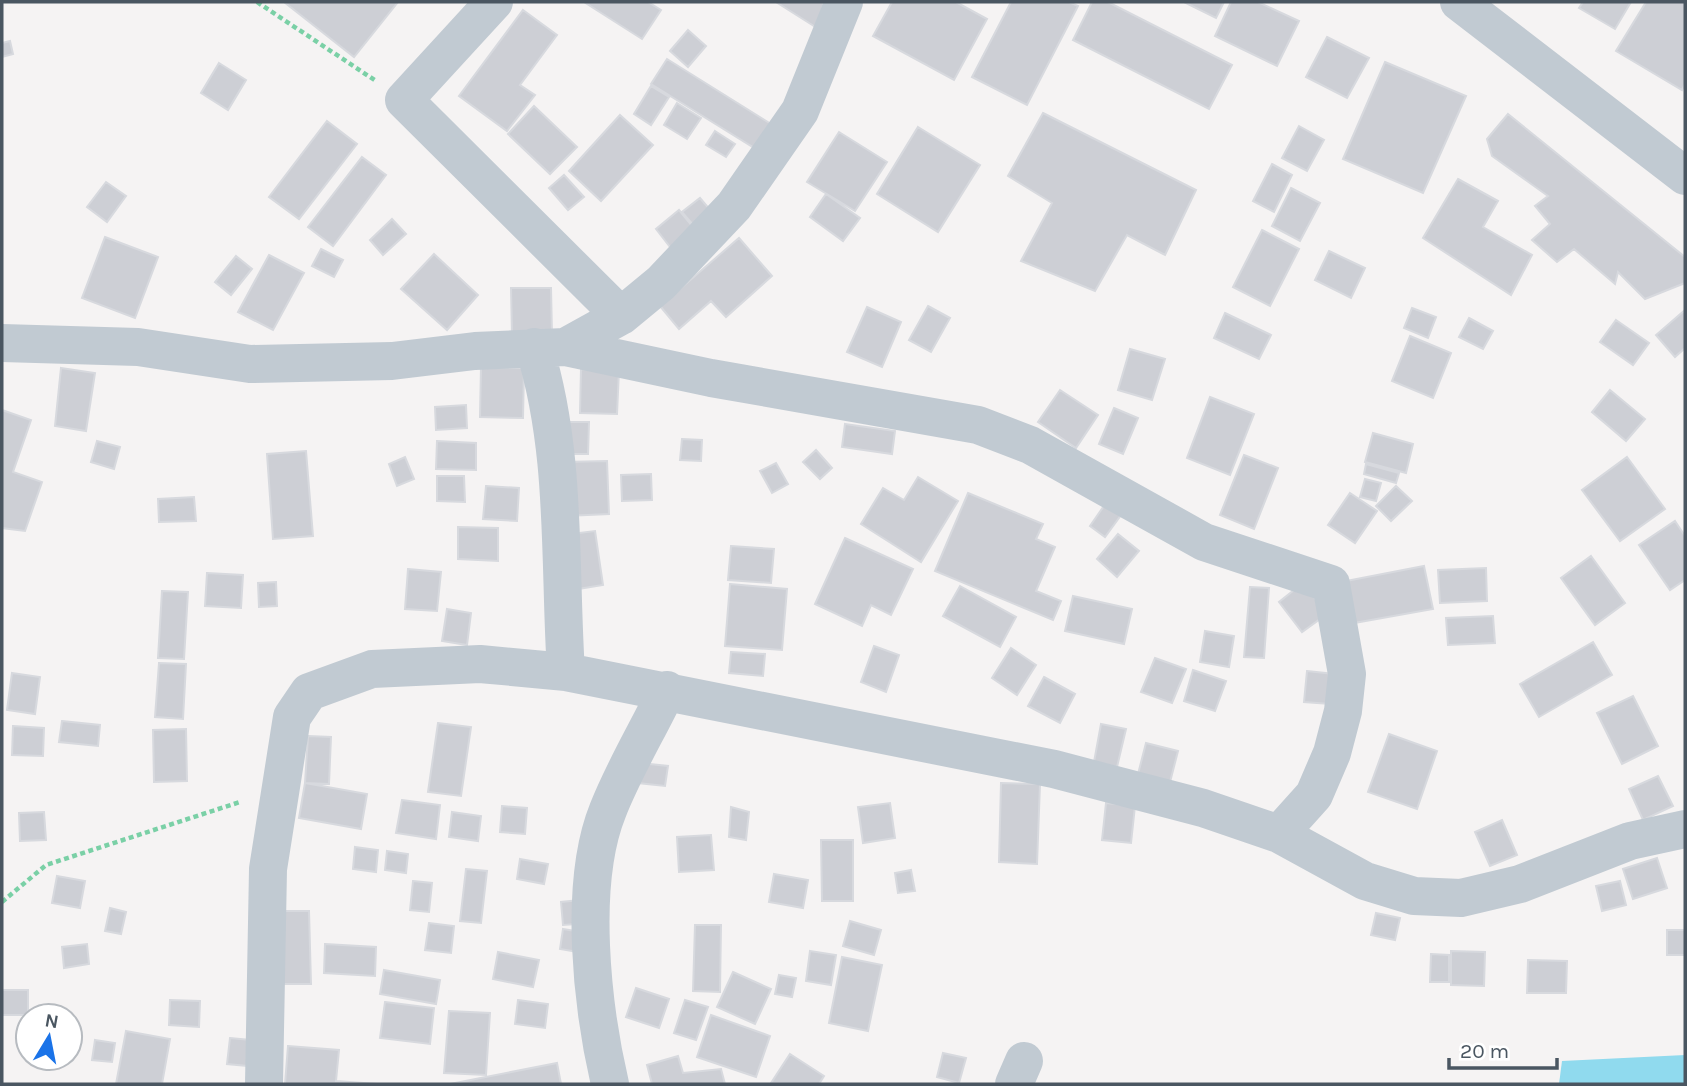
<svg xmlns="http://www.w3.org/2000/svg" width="1687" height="1086" viewBox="0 0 1687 1086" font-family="Karla,sans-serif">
  <rect width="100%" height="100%" fill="#f5f3f3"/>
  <!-- water -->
  <path fill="#90daee" d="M1685,1055V1084H1559L1562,1061Z"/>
  <!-- building -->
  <path fill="#cdcfd5" stroke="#d7d9de" stroke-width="2" d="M284,2H398L354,57Z
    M584,2H648L661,10L642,39Z
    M776,2H824L817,28Z
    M892,2H956L987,19L954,80L873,36Z
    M1011,2H1069L1078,6L1027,105L972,77Z
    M1092,2H1108L1232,65L1209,109L1073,40Z
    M1184,2H1224L1216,18Z
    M1231,2H1258L1299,21L1277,66L1215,36Z
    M1583,2H1631L1615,29L1579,8Z
    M1646,2H1685V84L1682,90L1616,51Z
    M523,10L557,35L520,85L535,95L507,131L459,96Z
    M688,30L706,46L688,67L670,51Z
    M1327,37L1369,58L1347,98L1306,77Z
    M10,41L13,54L2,57V43Z
    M667,59L771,124L756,149L651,84Z
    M1385,62L1466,96L1423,193L1343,159Z
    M219,63L246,80L228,110L201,93Z
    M651,86L669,97L651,125L634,114Z
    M677,103L701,118L687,139L664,125Z
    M534,106L577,147L550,174L508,134Z
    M1043,113L1196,190L1165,255L1127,235L1095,291L1021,261L1052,203L1008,176Z
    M1508,114L1685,257V283L1645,299L1618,272L1615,284L1574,249L1557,262L1532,240L1550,224L1535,206L1548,196L1492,156L1487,139Z
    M620,115L653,145L601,201L569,171Z
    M327,121L357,144L299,219L269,197Z
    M1299,126L1324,140L1307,171L1282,158Z
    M918,127L980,165L938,232L877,194Z
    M715,131L735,144L726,157L706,145Z
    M839,132L887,162L855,211L807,182Z
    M362,157L386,175L333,246L308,227Z
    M1272,164L1292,175L1274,212L1253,201Z
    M564,175L584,197L568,210L549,188Z
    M1458,179L1498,201L1483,227L1532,255L1511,295L1423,238Z
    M106,182L126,196L107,222L87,207Z
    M1291,188L1320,203L1300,241L1272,226Z
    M826,194L860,218L843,241L810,217Z
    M700,198L717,218L699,232L682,212Z
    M679,210L698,233L674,252L656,229Z
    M392,219L406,234L383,255L370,240Z
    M1262,230L1299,249L1270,306L1233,287Z
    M105,237L158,257L135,318L82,298Z
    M739,238L772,276L726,317L711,301L679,329L660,306Z
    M321,249L343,260L334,277L312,266Z
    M1329,251L1365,268L1351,298L1315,280Z
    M434,254L478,295L447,330L401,289Z
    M269,255L304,273L273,330L238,312Z
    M236,256L252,269L231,295L215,282Z
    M511,288H551L552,334L512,335Z
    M928,306L950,318L931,352L909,340Z
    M867,307L901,322L882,367L847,352Z
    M1412,308L1436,317L1428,338L1404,328Z
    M1685,310V348L1675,357L1656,335Z
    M1225,313L1271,335L1259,359L1214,338Z
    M1469,318L1493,331L1483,349L1459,337Z
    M1616,320L1649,343L1633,365L1600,342Z
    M1410,336L1451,353L1433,398L1392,381Z
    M1130,349L1165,359L1152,400L1118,390Z
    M481,367L524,368L523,418L480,417Z
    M61,368L95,373L86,431L55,426Z
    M581,369L619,370L617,414L580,413Z
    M1060,390L1098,415L1076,448L1038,422Z
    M1610,390L1645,419L1626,441L1592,412Z
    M1210,397L1254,414L1230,475L1187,458Z
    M466,405L467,428L436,430L435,407Z
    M1114,408L1138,418L1123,454L1099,444Z
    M2,410L31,420L13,472L42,482L25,531L2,528Z
    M561,422H589L588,454H560Z
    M845,424L895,431L892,454L842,447Z
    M1373,433L1413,444L1406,473L1365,462Z
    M682,439L702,440L701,461L680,460Z
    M97,441L120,447L114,469L91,462Z
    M437,441L476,443V470L436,469Z
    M816,450L832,468L820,479L803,462Z
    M306,451L313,536L273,539L267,454Z
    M1244,455L1278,468L1254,529L1220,515Z
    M405,457L414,479L397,486L389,464Z
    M1627,457L1665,509L1620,541L1582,490Z
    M607,461L609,514L566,516L564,462Z
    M776,463L788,484L772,493L760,471Z
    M1366,464L1399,473L1396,483L1364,474Z
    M651,474L652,500L622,501L621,475Z
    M437,476H464L465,502L437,501Z
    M918,477L958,501L921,562L861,524L883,488L904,500Z
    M1365,479L1381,483L1376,501L1360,497Z
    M486,486L519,488L517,521L483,519Z
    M1396,486L1412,501L1391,521L1376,506Z
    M968,493L1043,524L1036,539L1055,547L1036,591L1061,601L1053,620L935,571Z
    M1350,493L1377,511L1355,543L1328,525Z
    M194,497L196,521L159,522L158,499Z
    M1108,500L1124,511L1105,537L1090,526Z
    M1675,521L1685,536V580L1670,590L1639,545Z
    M458,527L498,528V561L458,559Z
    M595,531L603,585L578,589L570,534Z
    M1118,534L1139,551L1117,577L1097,559Z
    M845,538L913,569L891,615L871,605L862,626L815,604Z
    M731,546L774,549L771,583L728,580Z
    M1591,556L1625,603L1595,625L1561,578Z
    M1424,566L1433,609L1354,623L1346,581Z
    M1486,568L1487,601L1440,603L1438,570Z
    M408,569L441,572L437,611L405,609Z
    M207,573L243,575L241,608L205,606Z
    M276,582L277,606L259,607L258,583Z
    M1303,583L1327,614L1302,632L1279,602Z
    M730,584L787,589L782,650L725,646Z
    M960,586L1016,617L1000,647L943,616Z
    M1250,587L1269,588L1264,658L1244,657Z
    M162,591L188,592L184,659L158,658Z
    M1073,596L1132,609L1124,644L1065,631Z
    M447,609L471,613L467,645L442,641Z
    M1493,616L1495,643L1448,645L1446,618Z
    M1205,631L1234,636L1229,667L1200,662Z
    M1593,642L1612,675L1539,717L1520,684Z
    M874,646L899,655L886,692L861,682Z
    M1011,648L1036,665L1017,695L992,678Z
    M731,652L765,654L763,676L729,673Z
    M1155,658L1186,669L1172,703L1141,692Z
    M159,663L186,664L183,719L155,717Z
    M1193,670L1226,681L1215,711L1184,701Z
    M1307,671L1334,674L1330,704L1304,702Z
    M12,673L40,677L35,714L7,710Z
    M1044,677L1075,694L1060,723L1028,706Z
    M1633,696L1658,746L1622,764L1597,713Z
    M62,721L100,725L98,746L59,742Z
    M438,723L471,727L461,796L428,792Z
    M1101,724L1126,729L1117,767L1094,762Z
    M13,726L44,728L43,756L12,755Z
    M186,729L187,781L154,782L153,730Z
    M1389,734L1437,751L1417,809L1368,792Z
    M308,736L331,737L329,784L305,783Z
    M1146,743L1178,751L1169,786L1137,778Z
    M640,763L668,766L665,786L638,783Z
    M1658,776L1673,806L1643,820L1629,789Z
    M305,783L367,794L361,829L299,818Z
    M1001,783L1040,784L1037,864L999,862Z
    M402,800L440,805L436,839L396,833Z
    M890,803L895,838L863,843L858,807Z
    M1106,803L1135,806L1131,843L1102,840Z
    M502,806L527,808L525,834L500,832Z
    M731,807L749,812L746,840L729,837Z
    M44,812L46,840L20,841L19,813Z
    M452,812L481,816L478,841L449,837Z
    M1502,820L1517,855L1490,866L1475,832Z
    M711,835L714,870L679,872L677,837Z
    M821,840H853V901H822Z
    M355,847L378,850L376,872L353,869Z
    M387,851L408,854L406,873L385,870Z
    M1657,858L1667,888L1633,899L1623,869Z
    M520,859L548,864L544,884L517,879Z
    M466,869L487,871L481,923L460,921Z
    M911,870L915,891L898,893L895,873Z
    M774,874L808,880L803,908L769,902Z
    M57,876L85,881L80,908L52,903Z
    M413,881L432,883L429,912L410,910Z
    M1620,881L1626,905L1602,911L1596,886Z
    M589,899L591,923L563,925L561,902Z
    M110,908L126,912L121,934L105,931Z
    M281,911H309L311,984H282Z
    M1376,913L1400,918L1395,940L1371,935Z
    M850,921L881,930L874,955L843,946Z
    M429,923L454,926L451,953L425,950Z
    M695,925H721L720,992L693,991Z
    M563,929L588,933L584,953L560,949Z
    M1667,930H1685V955H1667Z
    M87,944L89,964L64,968L62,947Z
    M325,944L376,947L375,976L324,973Z
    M810,951L836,955L831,985L806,981Z
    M1451,951L1485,952L1484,986L1451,985Z
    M498,952L539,960L533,987L493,979Z
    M1431,954L1449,955V982H1430Z
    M842,957L882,965L868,1031L829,1023Z
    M1528,960L1567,961L1566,993H1527Z
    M384,970L440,980L436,1004L380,994Z
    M733,972L771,989L755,1024L717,1007Z
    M779,975L796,978L792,997L775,994Z
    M636,988L669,999L659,1028L626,1017Z
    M2,990H28V1015H2Z
    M170,1000L200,1001L199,1027L169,1025Z
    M518,1000L548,1004L545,1028L515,1024Z
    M685,1000L708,1007L696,1040L674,1033Z
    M385,1002L434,1008L430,1044L380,1038Z
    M449,1011L490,1013L486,1075L444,1073Z
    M711,1015L770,1036L756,1077L697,1057Z
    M126,1031L170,1039L162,1084H116Z
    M230,1038L261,1041L259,1067L227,1064Z
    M95,1040L115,1043L112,1062L92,1060Z
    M288,1046L339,1050L336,1081L377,1084H285Z
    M943,1053L966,1058L959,1083L937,1077Z
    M790,1054L824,1076L819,1084L771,1083Z
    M678,1056L683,1073L721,1069L725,1084H652L647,1065Z
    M557,1063L561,1084H450Z"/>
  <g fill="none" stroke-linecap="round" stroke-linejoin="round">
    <!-- path -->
    <path stroke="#7ad0a6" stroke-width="4.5" stroke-dasharray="5 3.5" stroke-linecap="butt" d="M257,2L376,81
      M2,902L46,865L240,802"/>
    <!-- street -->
    <path stroke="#c1cad2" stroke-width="38" d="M494,2L404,100L621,316
      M1459,2L1685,176
      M2,343L138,347L250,364L392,361L475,351L565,347L711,378L978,425L1030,445L1204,542L1331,584L1347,674L1343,711L1332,753L1314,795L1279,834
      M534,347C567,451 559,564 566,672
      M565,347L621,316L661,283L734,206L800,111L844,2
      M264,1084L268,869L292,717L309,692L372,669L480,664L566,672L1054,769L1203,808L1279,834L1365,881L1414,896L1461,898L1520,884L1630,841L1685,829
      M610,1084C592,1007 578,884 608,810C624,769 648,730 667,690
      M1014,1084L1024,1061"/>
  </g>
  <!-- border -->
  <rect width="1687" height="1086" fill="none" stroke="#4a5661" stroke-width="7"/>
  <!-- north arrow -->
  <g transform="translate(49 1037) rotate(10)"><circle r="33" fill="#ffffff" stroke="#b7bbc0" stroke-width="2"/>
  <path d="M0-5L12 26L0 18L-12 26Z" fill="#1a73e8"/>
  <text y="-10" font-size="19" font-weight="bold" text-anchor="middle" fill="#4a5661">N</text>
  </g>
  <!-- scale -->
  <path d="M1449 1058v10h108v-10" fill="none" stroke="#4a5661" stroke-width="3.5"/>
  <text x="1460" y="1058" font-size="21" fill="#4a5661" stroke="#ffffff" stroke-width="5" paint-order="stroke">20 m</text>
</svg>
